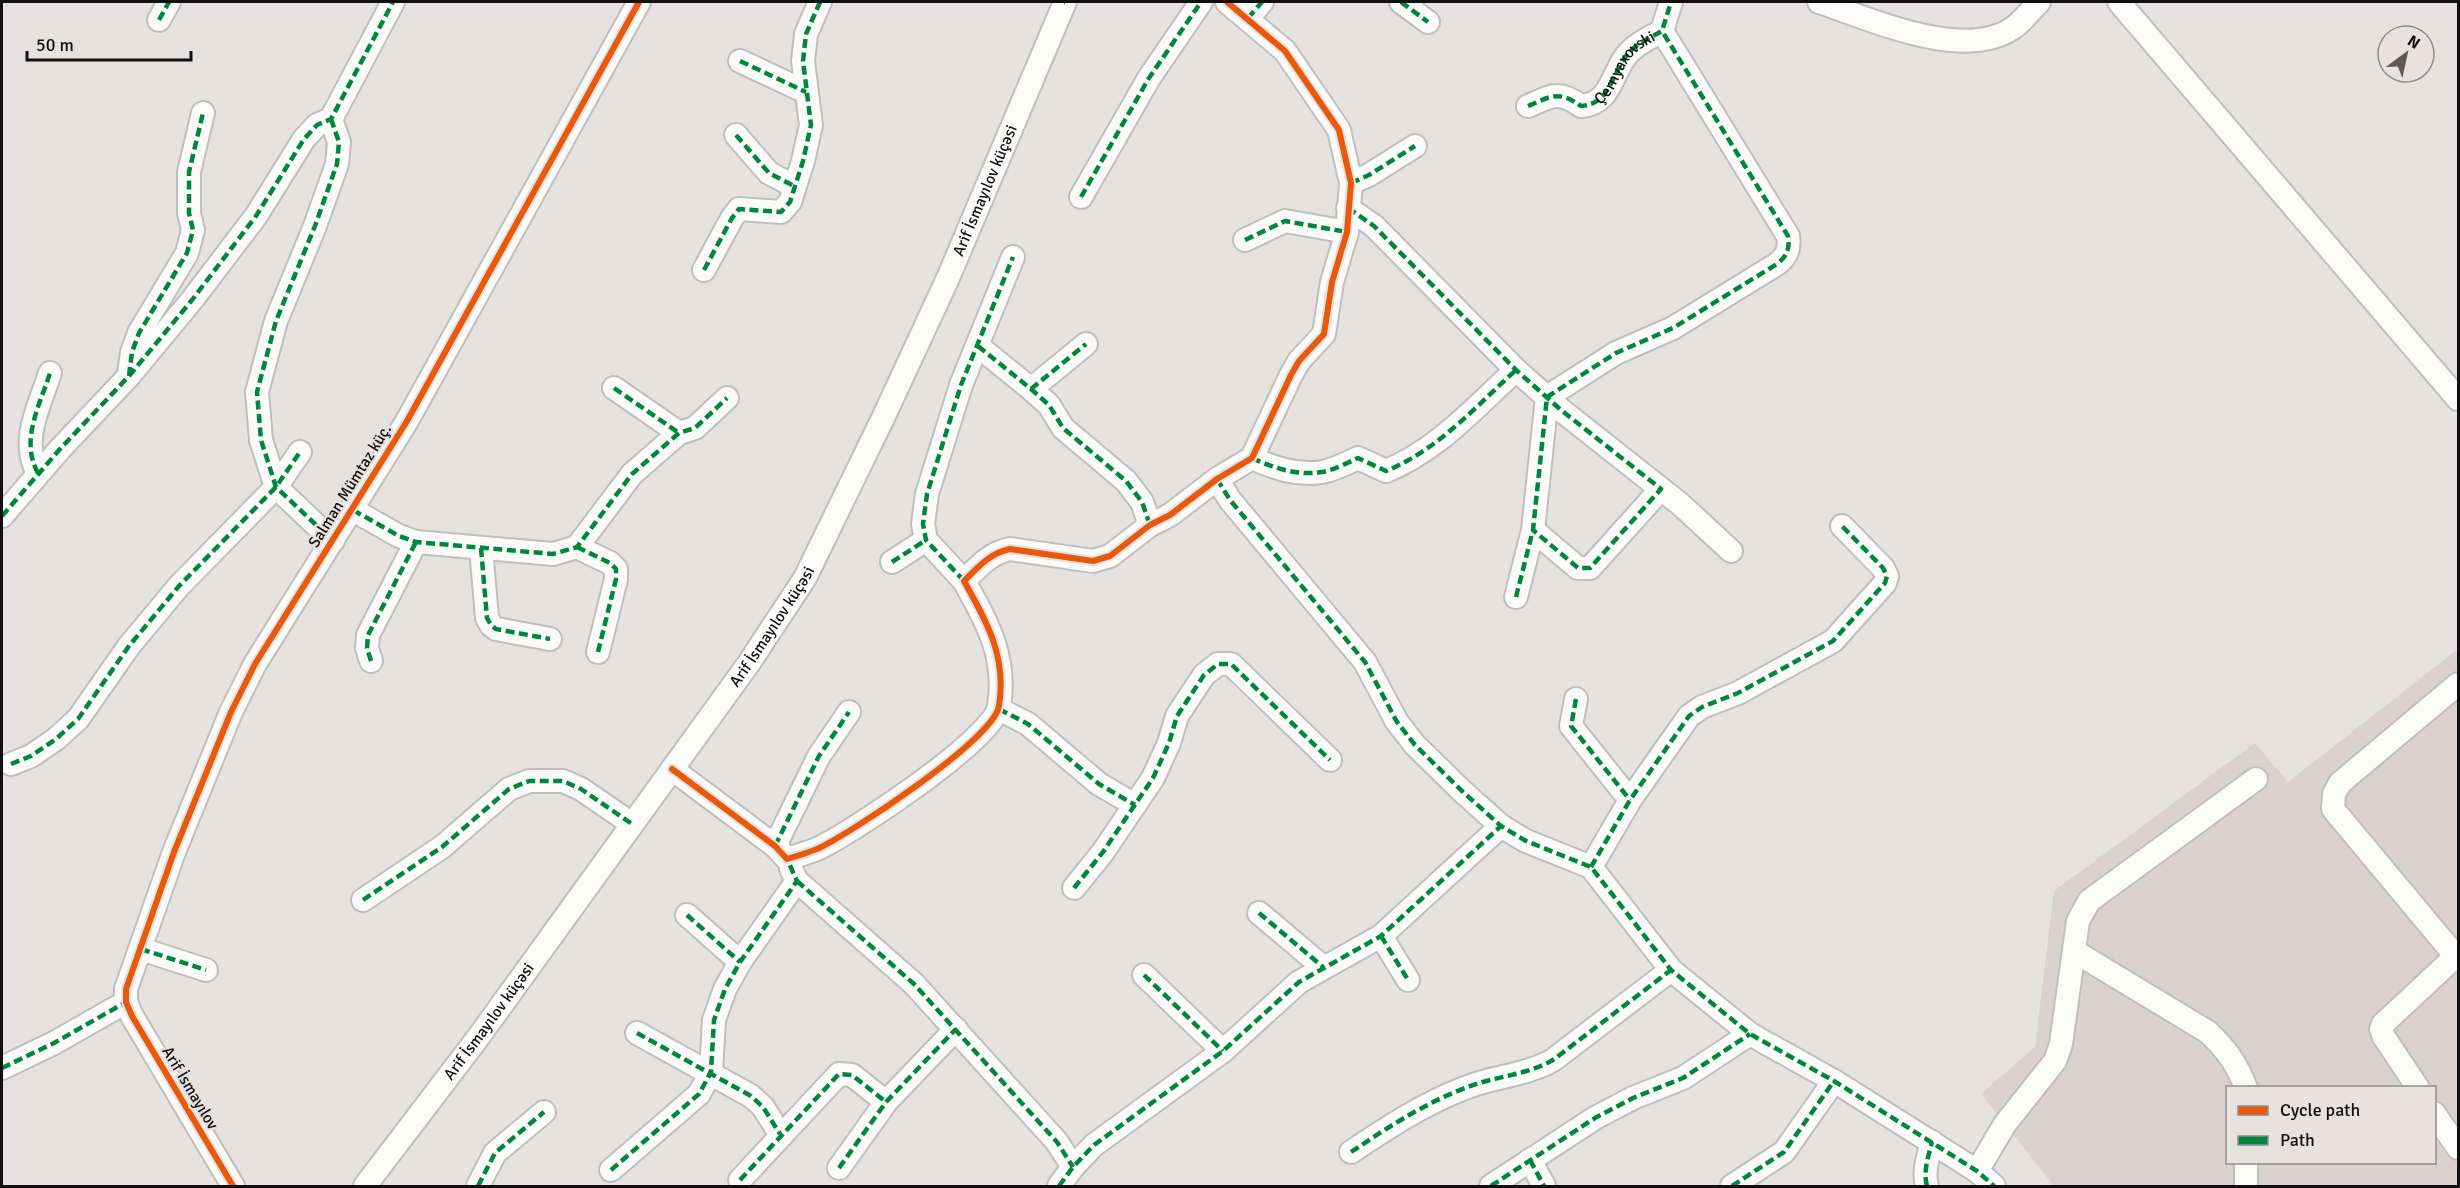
<svg xmlns="http://www.w3.org/2000/svg" width="2460" height="1188" viewBox="0 0 2460 1188" font-family="Signika,sans-serif">
  <rect width="100%" height="100%" fill="#e5e2e1"/>
  <!-- built -->
  <path fill="#dbd2cf" fill-rule="evenodd" d="M2458,649V1186H2054L1981,1094L2035,1047L2054,891L2255,743L2288,782ZM2228,1088H2434V1162H2228Z"/>
  <g fill="none" stroke-linecap="round" stroke-linejoin="round">
    <defs>
      <g id="minor">
        <path d="M1401,2L1428,22"/>
        <path d="M1819,2C1871,19 1963,62 2013,28C2023,21 2031,10 2039,2"/>
        <path d="M2119,2L2458,399"/>
        <path d="M1248,18L1262,2"/>
        <path d="M159,20L169,2"/>
        <path d="M740,61L806,92"/>
        <path d="M1528,106C1552,96 1558,90 1581,106C1610,104 1611,76 1626,56C1635,44 1650,38 1662,31L1671,2"/>
        <path d="M331,119L339,142L337,164L315,226L276,321L257,392L261,440L276,487L333,541"/>
        <path d="M736,135L769,173L794,186"/>
        <path d="M1351,183L1369,175L1415,146"/>
        <path d="M1081,197L1149,78L1201,2"/>
        <path d="M1348,208L1374,226L1516,370L1561,410L1661,489L1590,568H1578L1533,530"/>
        <path d="M1245,240L1285,221L1347,232"/>
        <path d="M704,270L732,218L739,209L781,212L790,202L803,161L811,125L803,61L806,34L820,2"/>
        <path d="M978,346L1031,389L1049,405L1063,428L1126,481L1142,502L1150,525"/>
        <path d="M129,374L132,352L139,333L187,253L193,230L189,213V172L203,113"/>
        <path d="M614,388L679,433"/>
        <path d="M1031,389L1086,344"/>
        <path d="M1252,458C1274,468 1297,476 1322,472C1334,470 1347,463 1358,458L1386,471C1438,450 1475,407 1516,370"/>
        <path d="M38,473C20,441 39,407 50,373"/>
        <path d="M1217,479L1230,500L1365,662L1397,722L1415,745L1462,791L1501,826L1526,841L1591,867L1671,970L1750,1034L1834,1081L1977,1171L1994,1186"/>
        <path d="M1661,489L1680,504L1731,551"/>
        <path d="M353,510L399,536L416,542L553,554L577,547L632,474L679,433L695,428L727,398"/>
        <path d="M2,516L60,449L129,376L192,300L256,216L304,139L317,125L331,119L393,2"/>
        <path d="M577,547L610,563L616,569V579L598,652"/>
        <path d="M481,548L487,618L491,625L496,629L550,639"/>
        <path d="M892,562L926,540"/>
        <path d="M964,581L926,540L923,524L927,494L961,385L1013,257"/>
        <path d="M1516,597L1533,530L1547,397L1616,353L1673,328L1777,264C1787,256 1790,249 1788,236L1662,31"/>
        <path d="M371,661L367,648L368,635L416,542"/>
        <path d="M2458,684L2340,783L2334,794L2333,809L2458,959"/>
        <path d="M1576,699L1571,726L1630,800"/>
        <path d="M999,709L1028,724L1099,784L1135,805"/>
        <path d="M11,764L31,756L56,739L78,719L129,646L179,586L276,487L300,452"/>
        <path d="M672,769L775,846L787,859C797,856 807,853 817,849C850,834 994,739 999,706C1007,657 987,622 964,581C978,567 990,553 1010,549L1093,561L1110,556L1150,525L1170,515L1217,479L1252,458L1291,375L1299,361L1324,334L1332,282L1347,232L1351,183L1339,130L1285,51L1227,2"/>
        <path d="M775,846L819,756L849,712"/>
        <path d="M1591,867L1630,800L1689,716L1702,707L1738,693L1833,641L1885,583L1887,576L1883,568L1842,526"/>
        <path d="M797,881L914,984L1057,1142L1073,1167"/>
        <path d="M1074,888L1103,852L1153,778L1169,743L1177,716L1204,675L1218,664H1231L1330,760"/>
        <path d="M363,900L442,847L509,789L529,781H563L581,789L632,824"/>
        <path d="M1259,913L1323,967"/>
        <path d="M687,915L740,962"/>
        <path d="M1381,936L1408,980"/>
        <path d="M141,949L206,970"/>
        <path d="M2074,951L2208,1032C2226,1049 2237,1064 2246,1088"/>
        <path d="M1144,975L1223,1051"/>
        <path d="M637,1033L751,1096L763,1107L780,1134"/>
        <path d="M2,1068L54,1043L126,1002"/>
        <path d="M2418,1088L2384,1037L2381,1029L2383,1024L2456,956"/>
        <path d="M2434,1113L2458,1148"/>
        <path d="M1351,1152C1387,1128 1423,1104 1465,1088C1494,1076 1525,1076 1553,1060L1671,970"/>
        <path d="M1530,1160L1544,1186"/>
        <path d="M2246,1162V1186"/>
        <path d="M839,1168L886,1102L956,1029"/>
        <path d="M611,1170L699,1094L711,1072L714,1020L725,989L740,962L797,881L791,869"/>
        <path d="M1977,1171L2005,1124L2055,1061L2061,1044L2078,921L2089,901L2256,779"/>
        <path d="M740,1180L839,1074L852,1075L886,1102"/>
        <path d="M233,1186L132,1016L126,1002V989L174,852L231,712L255,664L407,421L639,2"/>
        <path id="s1" d="M365,1186L477,1039L749,663L805,578L884,416L948,278L1065,2"/>
        <path d="M478,1186L495,1153L544,1112"/>
        <path d="M1059,1186L1073,1167L1094,1145L1223,1051L1299,982L1381,936L1501,826"/>
        <path d="M1491,1186L1595,1118L1633,1098L1683,1078L1750,1034"/>
        <path d="M1732,1186L1784,1152L1834,1081"/>
        <path d="M1927,1186C1923,1171 1928,1158 1932,1142"/>
      </g>
    </defs>
    <!-- minor casing -->
    <use href="#minor" stroke="#c1bfbe" stroke-width="26"/>
    <!-- minor -->
    <use href="#minor" stroke="#fbfbfa" stroke-width="22"/>
    <!-- quiet -->
    <g stroke="#00873e" stroke-width="4.5" stroke-dasharray="9 4.5" stroke-linecap="butt">
      <path d="M1064,2H1065"/>
      <path d="M1401,2L1428,22"/>
      <path d="M1248,18L1262,2"/>
      <path d="M159,20L169,2"/>
      <path d="M740,61L806,92"/>
      <path id="s2" d="M1528,106C1552,96 1558,90 1581,106C1610,104 1611,76 1626,56C1635,44 1650,38 1662,31L1671,2"/>
      <path d="M331,119L339,142L337,164L315,226L276,321L257,392L261,440L276,487L333,541"/>
      <path d="M736,135L769,173L794,186"/>
      <path d="M1351,183L1369,175L1415,146"/>
      <path d="M1081,197L1149,78L1201,2"/>
      <path d="M1348,208L1374,226L1516,370L1561,410L1661,489L1590,568H1578L1533,530"/>
      <path d="M1245,240L1285,221L1347,232"/>
      <path d="M704,270L732,218L739,209L781,212L790,202L803,161L811,125L803,61L806,34L820,2"/>
      <path d="M978,346L1031,389L1049,405L1063,428L1126,481L1142,502L1150,525"/>
      <path d="M129,376L132,352L139,333L187,253L193,230L189,213V172L203,113"/>
      <path d="M614,388L679,433"/>
      <path d="M1031,389L1086,344"/>
      <path d="M1252,458C1274,468 1297,476 1322,472C1334,470 1347,463 1358,458L1386,471C1438,450 1475,407 1516,370"/>
      <path d="M38,473C20,441 39,407 50,373"/>
      <path d="M1217,479L1230,500L1365,662L1397,722L1415,745L1462,791L1501,826L1526,841L1591,867L1671,970L1750,1034L1834,1081L1977,1171L1994,1186"/>
      <path d="M353,510L399,536L416,542L553,554L577,547L632,474L679,433L695,428L727,398"/>
      <path d="M2,516L60,449L129,376L192,300L256,216L304,139L317,125L331,119L393,2"/>
      <path d="M577,547L610,563L616,569V579L598,652"/>
      <path d="M481,548L487,618L491,625L496,629L550,639"/>
      <path d="M892,562L926,540"/>
      <path d="M964,581L926,540L923,524L927,494L961,385L1013,257"/>
      <path d="M1516,597L1533,530L1547,397L1616,353L1673,328L1777,264C1787,256 1790,249 1788,236L1662,31"/>
      <path d="M371,661L367,648L368,635L416,542"/>
      <path d="M1576,699L1571,726L1630,800"/>
      <path d="M999,709L1028,724L1099,784L1135,805"/>
      <path d="M11,764L31,756L56,739L78,719L129,646L179,586L276,487L300,452"/>
      <path d="M775,846L819,756L849,712"/>
      <path d="M1591,867L1630,800L1689,716L1702,707L1738,693L1833,641L1885,583L1887,576L1883,568L1842,526"/>
      <path d="M797,881L914,984L1057,1142L1073,1167"/>
      <path d="M1074,888L1103,852L1153,778L1169,743L1177,716L1204,675L1218,664H1231L1330,760"/>
      <path d="M363,900L442,847L509,789L529,781H563L581,789L632,824"/>
      <path d="M1259,913L1323,967"/>
      <path d="M687,915L740,962"/>
      <path d="M1381,936L1408,980"/>
      <path d="M141,949L206,970"/>
      <path d="M1144,975L1223,1051"/>
      <path d="M637,1033L751,1096L763,1107L780,1134"/>
      <path d="M2,1068L54,1043L126,1002"/>
      <path d="M1351,1152C1387,1128 1423,1104 1465,1088C1494,1076 1525,1076 1553,1060L1671,970"/>
      <path d="M1530,1160L1544,1186"/>
      <path d="M839,1168L886,1102L956,1029"/>
      <path d="M611,1170L699,1094L711,1072L714,1020L725,989L740,962L797,881L787,859"/>
      <path d="M740,1180L839,1074L852,1075L886,1102"/>
      <path d="M478,1186L495,1153L544,1112"/>
      <path d="M1059,1186L1073,1167L1094,1145L1223,1051L1299,982L1381,936L1501,826"/>
      <path d="M1491,1186L1595,1118L1633,1098L1683,1078L1750,1034"/>
      <path d="M1732,1186L1784,1152L1834,1081"/>
      <path d="M1927,1186C1923,1171 1928,1158 1932,1142"/>
    </g>
    <defs>
      <path id="cycleway" d="M672,769L775,846L787,859C797,856 807,853 817,849C850,834 994,739 999,706C1007,657 987,622 964,581C978,567 990,553 1010,549L1093,561L1110,556L1150,525L1170,515L1217,479L1252,458L1291,375L1299,361L1324,334L1332,282L1347,232L1351,183L1339,130L1285,51L1227,2
        M233,1186L132,1016L126,1002V989L174,852L231,712L255,664L407,421L639,2"/>
    </defs>
    <!-- cycleway casing -->
    <use href="#cycleway" stroke="#e7e1df" stroke-width="10"/>
    <!-- cycleway -->
    <use href="#cycleway" stroke="#e8590c" stroke-width="6"/>
  </g>
  <g text-anchor="middle" dominant-baseline="central" stroke-width="5" stroke-linejoin="round" paint-order="stroke">
    <!-- street labels -->
    <g font-size="16" fill="#110f0f" stroke="#e7e1df">
      <text stroke="none"><textPath href="#s2" startOffset="118">Çernyaxovski</textPath></text>
      <text stroke="none"><textPath href="#s1" startOffset="1178">Arif İsmayılov küçəsi</textPath></text>
      <text transform="translate(350 486) rotate(-58)">Salman Mümtaz küç.</text>
      <text stroke="none"><textPath href="#s1" startOffset="692">Arif İsmayılov küçəsi</textPath></text>
      <text stroke="none"><textPath href="#s1" startOffset="206">Arif İsmayılov küçəsi</textPath></text>
      <text transform="translate(190 1088) rotate(59)">Arif İsmayılov</text>
    </g>
  </g>
  <!-- border -->
  <rect width="2460" height="1188" fill="none" stroke="#110f0f" stroke-width="6"/>
  <!-- legend -->
  <rect x="2226" y="1086" width="210" height="78" fill="#e7e1df" stroke="#918d8c" stroke-width="1.5"/>
  <rect x="2238" y="1106" width="30" height="9" fill="#e8590c" stroke="#918d8c" stroke-width="1.5"/>
  <text x="2280" y="1116" font-size="18" fill="#110f0f">Cycle path</text>
  <rect x="2238" y="1136" width="30" height="9" fill="#00873e" stroke="#918d8c" stroke-width="1.5"/>
  <text x="2280" y="1146" font-size="18" fill="#110f0f">Path</text>
  <!-- north arrow -->
  <g transform="translate(2406 54) rotate(33)"><circle r="28" fill="#e7e1df" stroke="#918d8c" stroke-width="1.5"/>
  <path d="M0-4.5L10 22L0 15L-10 22Z" fill="#5b5958"/>
  <text y="-9" font-size="16" font-weight="bold" text-anchor="middle" fill="#110f0f">N</text>
  </g>
  <!-- scale -->
  <path d="M27 51v9h164v-9" fill="none" stroke="#110f0f" stroke-width="3"/>
  <text x="36" y="51" font-size="18" fill="#110f0f" stroke="#e7e1df" stroke-width="4.5" paint-order="stroke">50 m</text>
</svg>
